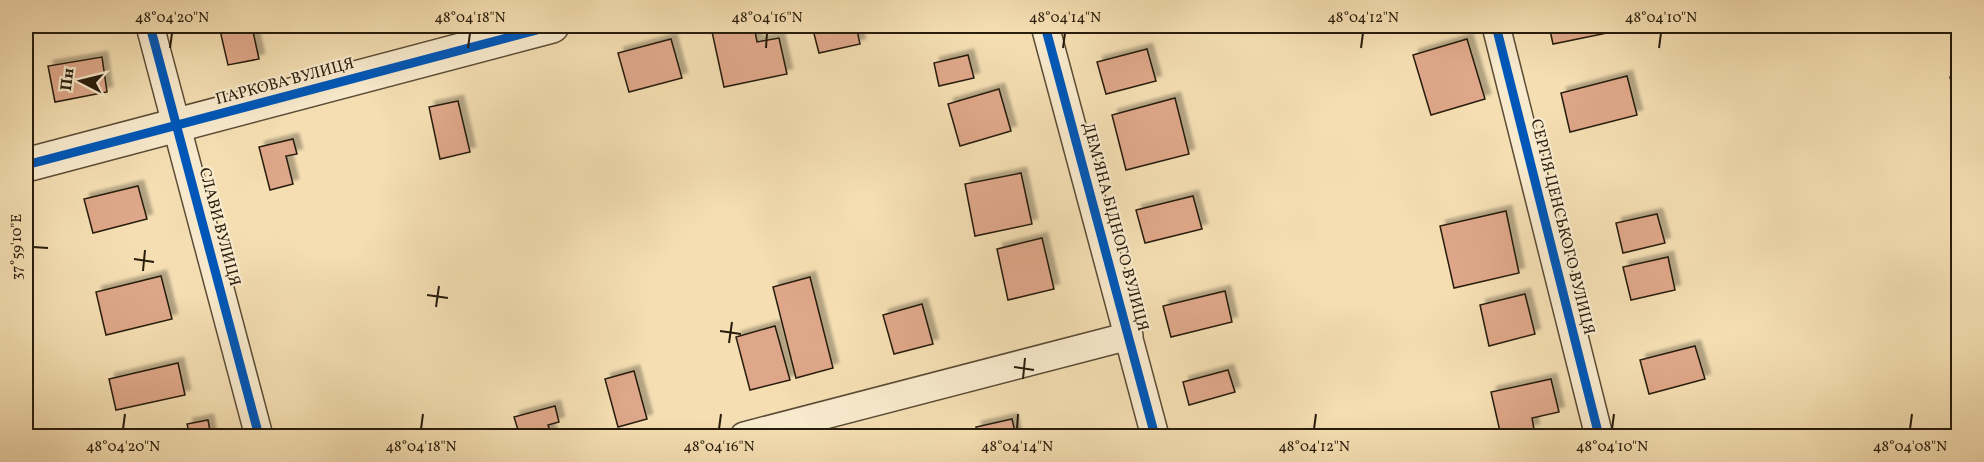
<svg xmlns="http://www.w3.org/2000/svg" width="1984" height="462" viewBox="0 0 1984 462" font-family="Vollkorn,serif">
  <defs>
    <filter id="shadow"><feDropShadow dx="5.5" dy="-5.5" stdDeviation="1.5" flood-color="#0004"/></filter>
  </defs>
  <rect width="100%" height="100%" fill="#f4deb2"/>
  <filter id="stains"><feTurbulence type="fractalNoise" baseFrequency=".00333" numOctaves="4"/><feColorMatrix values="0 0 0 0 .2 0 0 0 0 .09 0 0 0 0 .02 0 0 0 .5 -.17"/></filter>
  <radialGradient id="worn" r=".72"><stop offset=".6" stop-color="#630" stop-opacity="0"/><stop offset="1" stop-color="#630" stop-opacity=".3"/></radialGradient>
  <!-- building -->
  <path fill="#dea789" stroke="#281c0c" stroke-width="1.5" filter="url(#shadow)" d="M219,26H261L252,27L259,59L228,65Z
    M717,26H754L757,42L779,38L787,74L724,87L711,27Z
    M812,26H856L860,44L819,53Z
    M1549,26H1616L1617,31L1553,44Z
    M671,39L682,78L629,92L618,53Z
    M1467,39L1485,99L1431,115L1413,55Z
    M1147,49L1156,81L1106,94L1097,62Z
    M968,55L974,78L939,86L934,63Z
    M102,57L107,92L55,102L48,66Z
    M1958,75V107L1950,77Z
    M1627,76L1637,115L1570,132L1561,93Z
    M999,89L1011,131L960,146L948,104Z
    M1175,98L1189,154L1126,170L1112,115Z
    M458,101L470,152L440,159L429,107Z
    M293,139L297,154L286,156L293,184L270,190L259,147Z
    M1021,173L1032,224L975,236L965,184Z
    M138,186L147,219L93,233L84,199Z
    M1193,196L1202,229L1145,243L1136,210Z
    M1506,211L1519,273L1454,288L1440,226Z
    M1657,214L1665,243L1623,253L1616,223Z
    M1042,238L1054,289L1008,300L997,249Z
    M1668,257L1675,290L1631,300L1623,267Z
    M161,276L172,319L106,335L96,292Z
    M810,277L833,368L796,378L773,287Z
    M1225,291L1232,322L1171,337L1163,306Z
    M1525,294L1535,334L1489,346L1480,305Z
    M922,304L933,344L894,354L883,315Z
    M775,326L790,380L750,390L736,337Z
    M1695,346L1705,379L1649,394L1640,360Z
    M178,363L185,395L116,410L109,379Z
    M1228,370L1235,392L1189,405L1183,382Z
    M634,371L647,419L618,427L605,379Z
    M1551,379L1559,412L1532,418L1534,429L1520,432L1521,436H1501L1491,392Z
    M555,406L559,422L548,425L552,436H520L514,417Z
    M1012,419L1016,436H978L976,427Z
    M208,420L211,436H190L187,424Z"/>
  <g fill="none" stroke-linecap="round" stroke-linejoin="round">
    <defs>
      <path id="minor" d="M150,26L259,436
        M1045,26L1155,436
        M1496,26L1599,436
        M744,436L1129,336"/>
      <path id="tertiary" d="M26,165L552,26"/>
    </defs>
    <!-- minor casing -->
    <use href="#minor" stroke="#5b4c36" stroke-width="30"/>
    <!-- tertiary casing -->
    <use href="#tertiary" stroke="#5b4c36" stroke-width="36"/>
    <!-- minor -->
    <use href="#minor" stroke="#f8eacd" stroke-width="27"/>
    <!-- tertiary -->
    <use href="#tertiary" stroke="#f8eacd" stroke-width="33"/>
    <defs>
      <path id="cycleway" d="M150,26L259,436
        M1045,26L1155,436
        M1496,26L1599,436
        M26,165L552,26"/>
    </defs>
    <!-- cycleway casing -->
    <use href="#cycleway" stroke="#f8eacd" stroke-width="13"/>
    <!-- cycleway -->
    <use href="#cycleway" stroke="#0057b8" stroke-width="9"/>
  </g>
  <!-- ticks -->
  <path fill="none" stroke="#281c0c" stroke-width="2" d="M170,48L172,33M468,48L470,33M766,48L767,33M1063,48L1065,33M1361,48L1363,33M1659,48L1661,33M33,247L48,248M134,259L154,262M143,271L145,250M427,295L448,298M436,307L439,286M720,331L741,334M729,343L732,322M1014,367L1034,370M1023,379L1025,358M123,429L125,414M421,429L423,414M719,429L721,414M1017,429L1018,414M1314,429L1316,414M1612,429L1614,414M1910,429L1912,414"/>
  <g text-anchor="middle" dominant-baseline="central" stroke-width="4.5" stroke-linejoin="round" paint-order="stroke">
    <!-- street labels -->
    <g font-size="16" fill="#281c0c" stroke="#f8eacd">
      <text transform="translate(285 82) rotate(-15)">ПАРКОВА ВУЛИЦЯ</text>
      <text transform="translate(219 227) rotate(75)">СЛАВИ ВУЛИЦЯ</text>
      <text transform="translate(1115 227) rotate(75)">ДЕМ’ЯНА БІДНОГО ВУЛИЦЯ</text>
      <text transform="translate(1562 227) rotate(76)">СЕРГІЯ ЦЕНСЬКОГО ВУЛИЦЯ</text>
    </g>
  </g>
  <!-- margin -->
  <rect width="1984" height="462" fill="none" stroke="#f4deb2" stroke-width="66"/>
  <!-- north arrow -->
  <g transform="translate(81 81) rotate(277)" stroke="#f8eacd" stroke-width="4.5" paint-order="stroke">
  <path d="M0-4.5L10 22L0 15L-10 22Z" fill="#281c0c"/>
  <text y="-9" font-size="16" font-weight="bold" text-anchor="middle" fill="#281c0c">Пн</text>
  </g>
  <rect x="33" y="33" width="1918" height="396" fill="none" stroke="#281c0c" stroke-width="2"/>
  <g font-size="15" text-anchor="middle" fill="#281c0c">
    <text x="172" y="22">48°04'20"N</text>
    <text x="470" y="22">48°04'18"N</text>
    <text x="767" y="22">48°04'16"N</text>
    <text x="1065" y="22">48°04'14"N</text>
    <text x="1363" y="22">48°04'12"N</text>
    <text x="1661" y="22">48°04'10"N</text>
    <text transform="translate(16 247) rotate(-90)" y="5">37°59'10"E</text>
    <text x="123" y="451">48°04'20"N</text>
    <text x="421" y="451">48°04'18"N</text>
    <text x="719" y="451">48°04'16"N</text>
    <text x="1017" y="451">48°04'14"N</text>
    <text x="1314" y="451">48°04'12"N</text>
    <text x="1612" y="451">48°04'10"N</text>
    <text x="1910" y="451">48°04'08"N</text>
  </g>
  <rect width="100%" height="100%" filter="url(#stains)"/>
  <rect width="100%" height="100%" fill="url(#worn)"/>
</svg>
